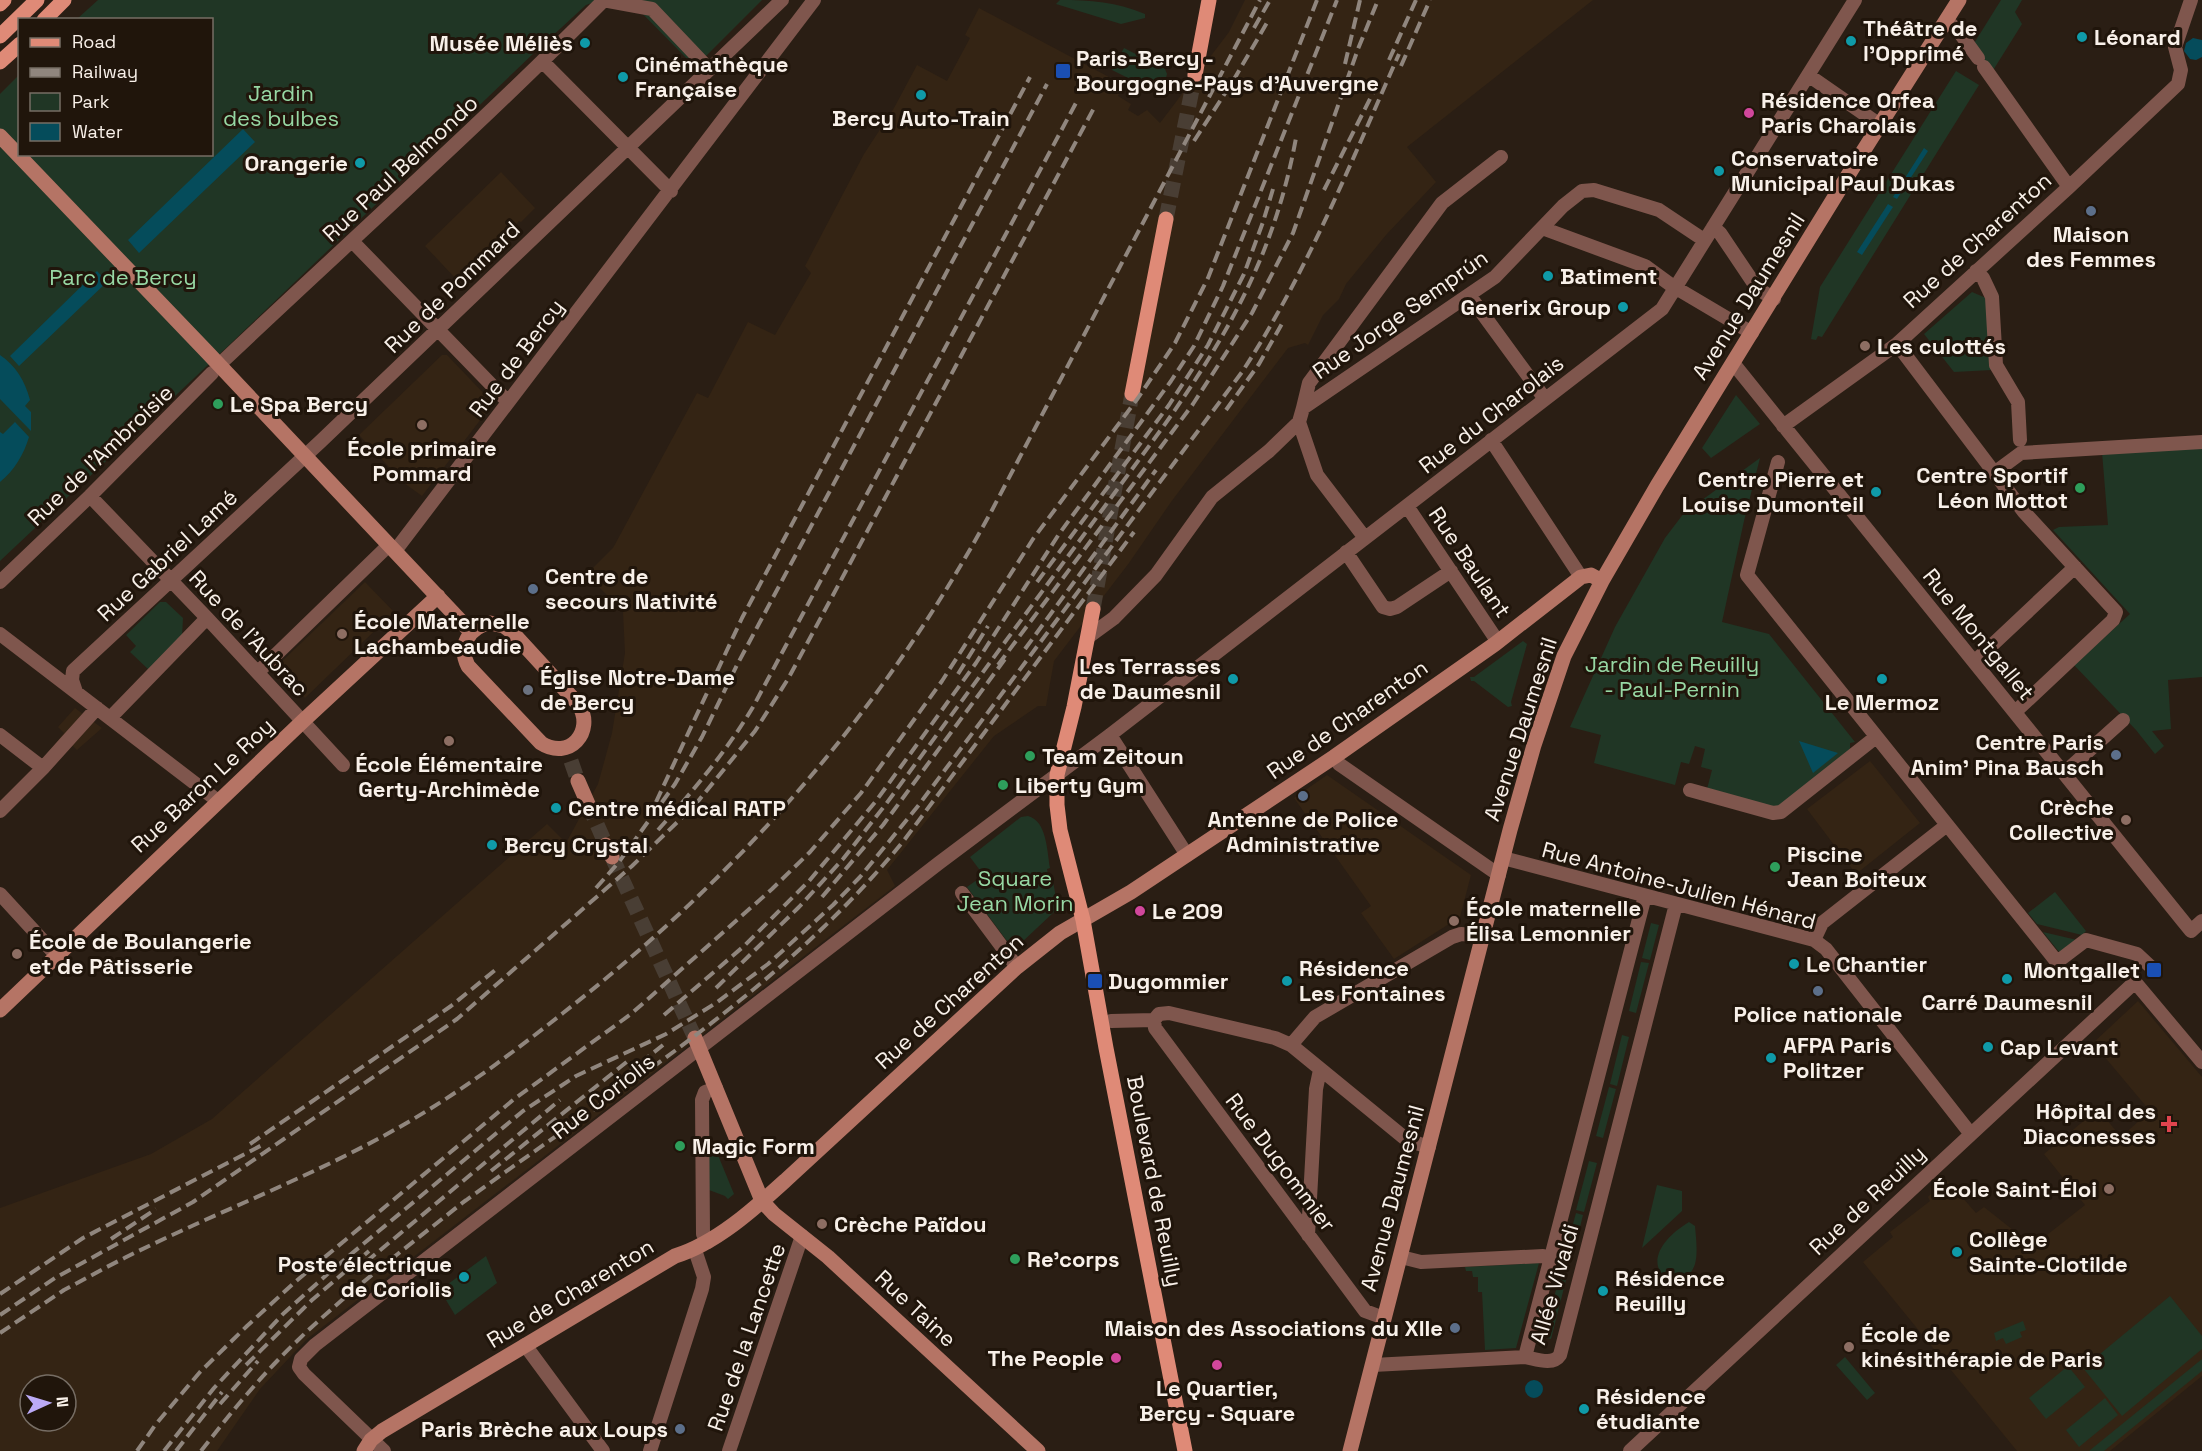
<svg xmlns="http://www.w3.org/2000/svg" width="2202" height="1451" viewBox="0 0 2202 1451" font-family="'Space Grotesk',sans-serif">
  <rect width="100%" height="100%" fill="#2a1e14"/>
  <!-- built -->
  <path fill="#342414" fill-rule="evenodd" d="M1245,0H1593L1407,147L1436,182L1386,235L1346,284L1339,299L1323,315L1308,345L1305,343L1288,348L1171,502L1129,563L1054,661L1046,706H1038L994,736L887,870L895,886L307,1339L260,1389L217,1451H0V1208L151,1154L212,1119L547,824L566,843L598,784L603,766L612,733L625,653L623,611L590,578L593,568L613,548L697,393L708,398L748,322L775,335L811,273L805,266L864,154L894,108L917,65L947,81L970,38L965,35L979,8L1124,85L1118,96L1131,104L1128,110L1138,116L1147,110L1160,123L1229,32ZM30,1385H66V1421H30Z
    M501,172L535,208L521,222L519,221L486,255L484,254L480,259L481,260L465,275L463,274L457,280L425,246Z
    M442,355H447L491,401V406L422,496L404,483L359,435Z
    M365,582L394,612L305,698L276,667Z
    M75,708L102,728L77,750L73,746L50,768L41,761L64,733L58,727Z
    M1870,761L1920,823L1856,874L1807,809Z
    M1327,775L1471,875L1460,917L1394,959L1361,913L1371,906L1294,798Z
    M2138,1001L2202,1077V1376L2110,1451H2017L1863,1262L1893,1237L1890,1232L1930,1201L1928,1197L1946,1179L1976,1213L1984,1207L2013,1230L2028,1250L2085,1205L2044,1154L2098,1109L2121,1137L2150,1111L2093,1043Z"/>
  <!-- green -->
  <path fill="#203625" d="M98,0H600L586,5L536,51L226,348L0,561V94L19,75L20,154H212V20L77,19Z
    M629,0H762L695,67Z
    M1060,0C1090,0 1117,2 1145,14V18L1121,24L1056,4Z
    M2001,0H2022L2015,12L2022,24L1992,72L1973,45Z
    M1124,48L1165,69L1167,74L1162,95L1112,70Z
    M1956,71L1979,85L1822,337L1818,336L1816,340L1811,339L1820,287Z
    M1972,292L1986,298L1992,370L1954,372L1924,334Z
    M1736,395L1760,424L1711,458L1702,448Z
    M2202,446V677L2168,680L2171,729L2152,731L2164,746L2155,754L2136,730L2074,665L2130,614L2053,530L2059,527L2108,525L2102,452Z
    M1760,458L1744,521L1722,622L1769,634L1855,742L1850,743V749L1777,809L1707,789L1712,770L1701,767L1705,749L1695,746L1689,764L1681,762L1675,785L1594,763L1601,735L1570,727L1615,627L1665,538L1684,513Z
    M160,602H166L183,618L182,637L149,670L130,652L136,646L126,635Z
    M1523,641L1527,644L1511,702L1512,706L1508,707L1474,681H1471L1470,677H1474Z
    M1028,816C1047,821 1047,851 1050,868L1047,869L1048,875H1052L1057,904L1054,912L1021,943L1007,941L967,887L981,877L982,873L970,857L1021,817Z
    M2055,892L2086,931L2082,935L2037,924L2028,913Z
    M1651,923L1659,925L1650,960L1642,958Z
    M2043,932L2077,940L2060,953Z
    M1641,962L1649,963L1636,1013L1629,1011Z
    M1622,1035L1629,1037L1617,1086L1610,1084Z
    M1609,1087L1616,1089L1603,1138L1596,1136Z
    M713,1143L734,1194L728,1199L725,1196L709,1190L708,1145Z
    M1589,1161L1597,1163L1584,1212L1576,1210Z
    M1657,1185L1682,1191V1211L1642,1248Z
    M1576,1213L1583,1215L1574,1251L1566,1249Z
    M1689,1222L1695,1226C1696,1238 1698,1253 1695,1264C1682,1304 1621,1264 1689,1222Z
    M486,1256L497,1283L455,1315L440,1290Z
    M1539,1263L1516,1348L1485,1350L1482,1292H1478V1277H1473L1472,1271H1466L1465,1267Z
    M1560,1274L1567,1276L1551,1339L1544,1337Z
    M2170,1296L2202,1336V1349L2122,1416L2083,1368Z
    M2023,1321L2026,1330L2020,1332L2022,1337L2006,1344L2003,1338L1996,1341L1994,1333Z
    M1845,1357L1875,1393L1867,1400L1836,1365Z
    M2202,1359V1371L2104,1451H2089Z
    M2068,1366L2085,1387L2046,1419L2029,1398Z
    M2105,1398L2118,1415L2079,1447L2066,1430Z"/>
  <!-- water -->
  <path fill="#054c5b" d="M2193,38L2202,40V57L2196,60L2190,59L2184,51L2186,43Z
    M243,129L255,142L139,253L128,240Z
    M1924,148L1928,151L1897,199L1893,197Z
    M1888,204L1893,207L1862,255L1857,252Z
    M97,271L107,282L19,366L10,356Z
    M0,355C16,366 25,381 30,400L25,406L31,412V431L0,399Z
    M15,422L29,437C24,454 14,471 0,482V432L3,434Z
    M1799,741L1838,753L1813,773Z
    M1525 1389a9 9 0 1 1 18 0a9 9 0 1 1-18 0Z"/>
  <g fill="none" stroke-linecap="round" stroke-linejoin="round">
    <!-- secondary-tunnel -->
    <path stroke="#493e34" stroke-width="15" stroke-dasharray="15 8" stroke-linecap="butt" d="M571,761L578,781
      M588,804L606,845
      M612,857L695,1038"/>
    <!-- primary-tunnel -->
    <path stroke="#493e34" stroke-width="15" stroke-dasharray="15 8" stroke-linecap="butt" d="M1166,219L1195,75
      M1093,609L1132,394"/>
    <!-- street -->
    <path stroke="#7f564d" stroke-width="14" d="M603,0L652,9L709,69
      M1946,21L1957,29L1978,58
      M543,62L671,191
      M1984,67L2069,187
      M1808,75L1880,125
      M1713,227L1720,233L1757,288L1774,299
      M1542,228L1645,266L1671,285L1752,333
      M353,242L508,402
      M1976,271L1983,278L1992,297L1996,365L2018,402L2020,440
      M1469,295L1545,399
      M1897,344L2024,512L2116,612L2113,620L2015,712
      M222,362C350,241 480,125 604,0
      M1733,363L2183,921L2191,931L2202,921
      M1303,408L1309,383L1442,203L1501,157
      M1783,426L1897,344L2069,187L2178,84L2181,70L2175,47L2191,0
      M1491,440L1581,577
      M1778,462L1747,575L2057,962L2086,940L2137,954L2152,968
      M1994,473L2021,453L2202,442
      M90,496L207,618L343,765
      M1407,506L1498,642
      M1365,538L1317,475L1299,422L1303,408L1495,277L1563,206L1582,191L1594,190L1659,210L1704,240
      M395,551L814,0
      M1346,552L1383,607L1390,609L1397,607L1451,571
      M0,582L90,496L212,373
      M0,634L218,801
      M1088,637L1114,618L1156,575L1212,497L1269,451L1299,422
      M1974,662L2075,567
      M258,672L389,545
      M76,692L72,680L73,671L320,442L782,0
      M110,718L207,618
      M0,735L43,768
      M1110,735L1187,855
      M1334,757L1339,764L1499,875
      M2064,773L2123,720
      M1690,790L1773,813L1781,812L1876,737
      M0,811L43,768L97,708
      M1503,858L1814,940L1826,949L1970,1133
      M962,893L1017,967
      M0,894L57,956
      M1645,896L1525,1357C1536,1359 1553,1366 1560,1355L1676,904
      M1814,940L1822,923L1947,825
      M1111,1021L1154,1020
      M1291,1045L1315,1017L1452,937L1461,934L1483,936
      M1308,1235L1316,1089L1320,1070
      M708,1242L703,1234L702,1100L705,1092L716,1088
      M1401,1257L1421,1262L1543,1256L1550,1258
      M1384,1318L1365,1311L1155,1028L1154,1020L1159,1014L1169,1013L1275,1038L1291,1045L1407,1140L1429,1147
      M525,1345L603,1451
      M1373,1365L1525,1357
      M384,1451L304,1374L299,1367L301,1359L315,1345L939,863L1110,735L1662,309L1855,0
      M650,1451L702,1289L704,1277L695,1250
      M729,1451L802,1236
      M1630,1451L2135,982L2202,1062"/>
    <!-- secondary -->
    <path stroke="#b57465" stroke-width="15" d="M0,136L207,352L471,632
      M490,623L504,626L512,632L579,705C595,732 569,761 541,743L468,666C458,646 469,627 490,623Z
      M578,781L588,804
      M606,845L612,857
      M0,1010L303,721L438,596
      M695,1038L762,1201L774,1214L828,1257L1038,1451
      M364,1451L371,1440L382,1431L675,1256C717,1243 755,1208 787,1179L1017,967L1060,933L1131,892L1334,757L1495,644L1581,577L1591,575L1602,581
      M1350,1451L1510,830L1534,745L1564,656L1602,581L1657,486L1855,164L1959,0"/>
    <!-- primary -->
    <path stroke="#df8a77" stroke-width="15" d="M0,4L4,0
      M44,20L64,0
      M0,36L37,0
      M0,62L20,44
      M1195,75L1209,0
      M1132,394L1166,219
      M1093,609L1074,707L1057,775V805L1060,830L1083,920L1106,1048L1185,1451"/>
    <!-- rail -->
    <path stroke="#90867e" stroke-width="4" stroke-dasharray="12 6" stroke-linecap="butt" d="M1254,28L1270,0
      M1389,60L1416,0
      M1345,64L1360,0
      M1401,66L1430,0
      M1194,141L1233,81L1268,21
      M1324,190L1373,93
      M1226,410L1259,364L1283,322
      M1037,582L1169,405L1208,345L1244,274L1263,222L1273,189
      M1025,649L1156,470
      M998,665L1193,404L1252,313L1293,233L1358,49L1378,0
      M958,674L988,626
      M656,802L742,618L1030,77
      M658,830C693,791 726,752 753,707L1077,101
      M596,888L619,862L675,784L702,737L737,665L1047,84
      M822,897L883,825L1005,659
      M716,988L799,907L843,859L886,804L1163,427C1229,334 1275,252 1296,138
      M664,1015L744,946L809,881L876,801L976,663L1059,534L1171,381L1194,346L1223,286L1337,0
      M612,1086L663,1045
      M250,1144L451,1006L499,967
      M491,1171L629,1060
      M461,1204C615,1091 784,989 905,839L1134,532
      M111,1239L156,1209
      M366,1262L560,1100
      M0,1294L83,1238L264,1144
      M0,1315L55,1278L193,1202L457,1019L632,866L695,805L755,731L788,679L1094,108
      M0,1333L64,1290L105,1268C200,1218 302,1182 396,1129C455,1096 510,1055 563,1013C741,874 883,711 991,512L1260,0
      M246,1365L312,1300L369,1251
      M220,1404L258,1361
      M137,1451L156,1424L200,1372L247,1326L295,1282L513,1100L631,1014L772,889L810,852L861,793L942,681L1033,539L1138,398L1175,343L1208,278L1317,0
      M164,1451L214,1388L283,1314L332,1270L523,1111L576,1076L666,1034L716,1003L768,964L833,905L860,877L918,806L1242,372C1307,273 1351,162 1399,54
      M176,1451L222,1392
      M201,1451C226,1419 250,1389 278,1360C335,1301 402,1251 466,1200"/>
  </g>
  <!-- markers -->
  <g fill="#0f9aa8" stroke="#20150b" stroke-width="2">
    <circle cx="2082" cy="37" r="6"/>
    <circle cx="1851" cy="41" r="6"/>
    <circle cx="585" cy="43" r="6"/>
    <circle cx="623" cy="77" r="6"/>
    <circle cx="921" cy="95" r="6"/>
    <circle cx="360" cy="163" r="6"/>
    <circle cx="1719" cy="171" r="6"/>
    <circle cx="1548" cy="276" r="6"/>
    <circle cx="1623" cy="307" r="6"/>
    <circle cx="1876" cy="492" r="6"/>
    <circle cx="1233" cy="679" r="6"/>
    <circle cx="1882" cy="679" r="6"/>
    <circle cx="556" cy="808" r="6"/>
    <circle cx="492" cy="845" r="6"/>
    <circle cx="1794" cy="964" r="6"/>
    <circle cx="2007" cy="979" r="6"/>
    <circle cx="1287" cy="981" r="6"/>
    <circle cx="1988" cy="1047" r="6"/>
    <circle cx="1771" cy="1058" r="6"/>
    <circle cx="1957" cy="1252" r="6"/>
    <circle cx="464" cy="1277" r="6"/>
    <circle cx="1603" cy="1291" r="6"/>
    <circle cx="1584" cy="1409" r="6"/>
  </g>
  <g fill="#1a4fb4" stroke="#20150b" stroke-width="2">
    <rect x="1055" y="63" width="16" height="16" rx="3"/>
    <rect x="2146" y="962" width="16" height="16" rx="3"/>
    <rect x="1087" y="973" width="16" height="16" rx="3"/>
  </g>
  <g fill="#d1479c" stroke="#20150b" stroke-width="2">
    <circle cx="1749" cy="113" r="6"/>
    <circle cx="1140" cy="911" r="6"/>
    <circle cx="1116" cy="1358" r="6"/>
    <circle cx="1217" cy="1365" r="6"/>
  </g>
  <g fill="#5c6f8a" stroke="#20150b" stroke-width="2">
    <circle cx="2091" cy="211" r="6"/>
    <circle cx="533" cy="589" r="6"/>
    <circle cx="2116" cy="755" r="6"/>
    <circle cx="1303" cy="796" r="6"/>
    <circle cx="1818" cy="991" r="6"/>
    <circle cx="1455" cy="1328" r="6"/>
    <circle cx="680" cy="1429" r="6"/>
  </g>
  <g fill="#8d6e63" stroke="#20150b" stroke-width="2">
    <circle cx="1865" cy="346" r="6"/>
    <circle cx="422" cy="425" r="6"/>
    <circle cx="342" cy="634" r="6"/>
    <circle cx="449" cy="741" r="6"/>
    <circle cx="2126" cy="820" r="6"/>
    <circle cx="1454" cy="921" r="6"/>
    <circle cx="17" cy="954" r="6"/>
    <circle cx="2109" cy="1189" r="6"/>
    <circle cx="822" cy="1224" r="6"/>
    <circle cx="1849" cy="1347" r="6"/>
  </g>
  <g fill="#2e9e5b" stroke="#20150b" stroke-width="2">
    <circle cx="218" cy="404" r="6"/>
    <circle cx="2080" cy="488" r="6"/>
    <circle cx="1030" cy="756" r="6"/>
    <circle cx="1003" cy="785" r="6"/>
    <circle cx="1775" cy="867" r="6"/>
    <circle cx="680" cy="1146" r="6"/>
    <circle cx="1015" cy="1259" r="6"/>
  </g>
  <circle fill="#6b7280" stroke="#20150b" stroke-width="2" cx="528" cy="690" r="6"/>
  <path fill="#e0444e" stroke="#20150b" stroke-width="2" d="M2166 1115h6v6h6v6h-6v6h-6v-6h-6v-6h6z"/>
  <g text-anchor="middle" dominant-baseline="central" stroke-width="6" stroke-linejoin="round" paint-order="stroke">
    <!-- poi labels -->
    <g font-size="22" font-weight="bold" fill="#f8f0e9" stroke="#20150b" text-anchor="start">
      <text x="1863" y="28">Théâtre de<tspan x="1863" dy="25">l'Opprimé</tspan></text>
      <text x="2094" y="37">Léonard</text>
      <text x="573" y="43" text-anchor="end">Musée Méliès</text>
      <text x="1076" y="58">Paris-Bercy -<tspan x="1076" dy="25">Bourgogne-Pays d'Auvergne</tspan></text>
      <text x="635" y="64">Cinémathèque<tspan x="635" dy="25">Française</tspan></text>
      <text x="1761" y="100">Résidence Orfea<tspan x="1761" dy="25">Paris Charolais</tspan></text>
      <text x="921" y="118" text-anchor="middle">Bercy Auto-Train</text>
      <text x="1731" y="158">Conservatoire<tspan x="1731" dy="25">Municipal Paul Dukas</tspan></text>
      <text x="348" y="163" text-anchor="end">Orangerie</text>
      <text x="2091" y="234" text-anchor="middle">Maison<tspan x="2091" dy="25">des Femmes</tspan></text>
      <text x="1560" y="276">Batiment</text>
      <text x="1611" y="307" text-anchor="end">Generix Group</text>
      <text x="1877" y="346">Les culottés</text>
      <text x="230" y="404">Le Spa Bercy</text>
      <text x="422" y="448" text-anchor="middle">École primaire<tspan x="422" dy="25">Pommard</tspan></text>
      <text x="2068" y="475" text-anchor="end">Centre Sportif<tspan x="2068" dy="25">Léon Mottot</tspan></text>
      <text x="1864" y="479" text-anchor="end">Centre Pierre et<tspan x="1864" dy="25">Louise Dumonteil</tspan></text>
      <text x="545" y="576">Centre de<tspan x="545" dy="25">secours Nativité</tspan></text>
      <text x="354" y="621">École Maternelle<tspan x="354" dy="25">Lachambeaudie</tspan></text>
      <text x="1221" y="666" text-anchor="end">Les Terrasses<tspan x="1221" dy="25">de Daumesnil</tspan></text>
      <text x="540" y="677">Église Notre-Dame<tspan x="540" dy="25">de Bercy</tspan></text>
      <text x="1882" y="702" text-anchor="middle">Le Mermoz</text>
      <text x="2104" y="742" text-anchor="end">Centre Paris<tspan x="2104" dy="25">Anim’ Pina Bausch</tspan></text>
      <text x="1042" y="756">Team Zeitoun</text>
      <text x="449" y="764" text-anchor="middle">École Élémentaire<tspan x="449" dy="25">Gerty-Archimède</tspan></text>
      <text x="1015" y="785">Liberty Gym</text>
      <text x="2114" y="807" text-anchor="end">Crèche<tspan x="2114" dy="25">Collective</tspan></text>
      <text x="568" y="808">Centre médical RATP</text>
      <text x="1303" y="819" text-anchor="middle">Antenne de Police<tspan x="1303" dy="25">Administrative</tspan></text>
      <text x="504" y="845">Bercy Crystal</text>
      <text x="1787" y="854">Piscine<tspan x="1787" dy="25">Jean Boiteux</tspan></text>
      <text x="1466" y="908">École maternelle<tspan x="1466" dy="25">Élisa Lemonnier</tspan></text>
      <text x="1152" y="911">Le 209</text>
      <text x="29" y="941">École de Boulangerie<tspan x="29" dy="25">et de Pâtisserie</tspan></text>
      <text x="1806" y="964">Le Chantier</text>
      <text x="1299" y="968">Résidence<tspan x="1299" dy="25">Les Fontaines</tspan></text>
      <text x="2140" y="970" text-anchor="end">Montgallet</text>
      <text x="1108" y="981">Dugommier</text>
      <text x="2007" y="1002" text-anchor="middle">Carré Daumesnil</text>
      <text x="1818" y="1014" text-anchor="middle">Police nationale</text>
      <text x="1783" y="1045">AFPA Paris<tspan x="1783" dy="25">Politzer</tspan></text>
      <text x="2000" y="1047">Cap Levant</text>
      <text x="2156" y="1111" text-anchor="end">Hôpital des<tspan x="2156" dy="25">Diaconesses</tspan></text>
      <text x="692" y="1146">Magic Form</text>
      <text x="2097" y="1189" text-anchor="end">École Saint-Éloi</text>
      <text x="834" y="1224">Crèche Païdou</text>
      <text x="1969" y="1239">Collège<tspan x="1969" dy="25">Sainte-Clotilde</tspan></text>
      <text x="1027" y="1259">Re'corps</text>
      <text x="452" y="1264" text-anchor="end">Poste électrique<tspan x="452" dy="25">de Coriolis</tspan></text>
      <text x="1615" y="1278">Résidence<tspan x="1615" dy="25">Reuilly</tspan></text>
      <text x="1443" y="1328" text-anchor="end">Maison des Associations du XIIe</text>
      <text x="1861" y="1334">École de<tspan x="1861" dy="25">kinésithérapie de Paris</tspan></text>
      <text x="1104" y="1358" text-anchor="end">The People</text>
      <text x="1217" y="1388" text-anchor="middle">Le Quartier,<tspan x="1217" dy="25">Bercy - Square</tspan></text>
      <text x="1596" y="1396">Résidence<tspan x="1596" dy="25">étudiante</tspan></text>
      <text x="668" y="1429" text-anchor="end">Paris Brèche aux Loups</text>
    </g>
    <!-- park labels -->
    <g font-size="22" fill="#97d8a4" stroke="#20150b">
      <text x="281" y="93">Jardin<tspan x="281" dy="25">des bulbes</tspan></text>
      <text x="123" y="277">Parc de Bercy</text>
      <text x="1672" y="664">Jardin de Reuilly<tspan x="1672" dy="25">- Paul-Pernin</tspan></text>
      <text x="1015" y="878">Square<tspan x="1015" dy="25">Jean Morin</tspan></text>
    </g>
    <!-- street labels -->
    <g font-size="22" fill="#f8f0e9" stroke="#20150b">
      <text transform="translate(400 168) rotate(-43)">Rue Paul Belmondo</text>
      <text transform="translate(1977 240) rotate(-42)">Rue de Charenton</text>
      <text transform="translate(452 287) rotate(-44)">Rue de Pommard</text>
      <text transform="translate(1748 296) rotate(-58)">Avenue Daumesnil</text>
      <text transform="translate(1400 314) rotate(-35)">Rue Jorge Semprún</text>
      <text transform="translate(516 358) rotate(-53)">Rue de Bercy</text>
      <text transform="translate(1491 414) rotate(-38)">Rue du Charolais</text>
      <text transform="translate(100 455) rotate(-44)">Rue de l'Ambroisie</text>
      <text transform="translate(167 555) rotate(-43)">Rue Gabriel Lamé</text>
      <text transform="translate(1470 562) rotate(56)">Rue Baulant</text>
      <text transform="translate(249 633) rotate(47)">Rue de l'Aubrac</text>
      <text transform="translate(1979 634) rotate(51)">Rue Montgallet</text>
      <text transform="translate(1347 719) rotate(-35)">Rue de Charenton</text>
      <text transform="translate(1520 729) rotate(-72)">Avenue Daumesnil</text>
      <text transform="translate(202 785) rotate(-43)">Rue Baron Le Roy</text>
      <text transform="translate(1679 885) rotate(15)">Rue Antoine-Julien Hénard</text>
      <text transform="translate(949 1001) rotate(-42)">Rue de Charenton</text>
      <text transform="translate(603 1096) rotate(-38)">Rue Coriolis</text>
      <text transform="translate(1281 1162) rotate(53)">Rue Dugommier</text>
      <text transform="translate(1155 1181) rotate(79)">Boulevard de Reuilly</text>
      <text transform="translate(1392 1198) rotate(-75)">Avenue Daumesnil</text>
      <text transform="translate(1867 1200) rotate(-43)">Rue de Reuilly</text>
      <text transform="translate(1554 1284) rotate(-74)">Allée Vivaldi</text>
      <text transform="translate(570 1293) rotate(-31)">Rue de Charenton</text>
      <text transform="translate(916 1308) rotate(43)">Rue Taine</text>
      <text transform="translate(746 1337) rotate(-71)">Rue de la Lancette</text>
    </g>
  </g>
  <!-- legend -->
  <rect x="18" y="18" width="195" height="138" fill="#20150b" stroke="#766d64" stroke-width="1.5"/>
  <rect x="30" y="38" width="30" height="9" fill="#df8a77" stroke="#766d64" stroke-width="1.5"/>
  <text x="72" y="48" font-size="18" fill="#f8f0e9">Road</text>
  <rect x="30" y="68" width="30" height="9" fill="#90867e" stroke="#766d64" stroke-width="1.5"/>
  <text x="72" y="78" font-size="18" fill="#f8f0e9">Railway</text>
  <rect x="30" y="93" width="30" height="18" fill="#203625" stroke="#766d64" stroke-width="1.5"/>
  <text x="72" y="108" font-size="18" fill="#f8f0e9">Park</text>
  <rect x="30" y="123" width="30" height="18" fill="#054c5b" stroke="#766d64" stroke-width="1.5"/>
  <text x="72" y="138" font-size="18" fill="#f8f0e9">Water</text>
  <!-- north arrow -->
  <g transform="translate(48 1403) rotate(86)"><circle r="28" fill="#20150b" stroke="#766d64" stroke-width="1.5"/>
  <path d="M0-4.5L10 22L0 15L-10 22Z" fill="#bbaaf6"/>
  <text y="-9" font-size="16" font-weight="bold" text-anchor="middle" fill="#f8f0e9">N</text>
  </g>
</svg>
